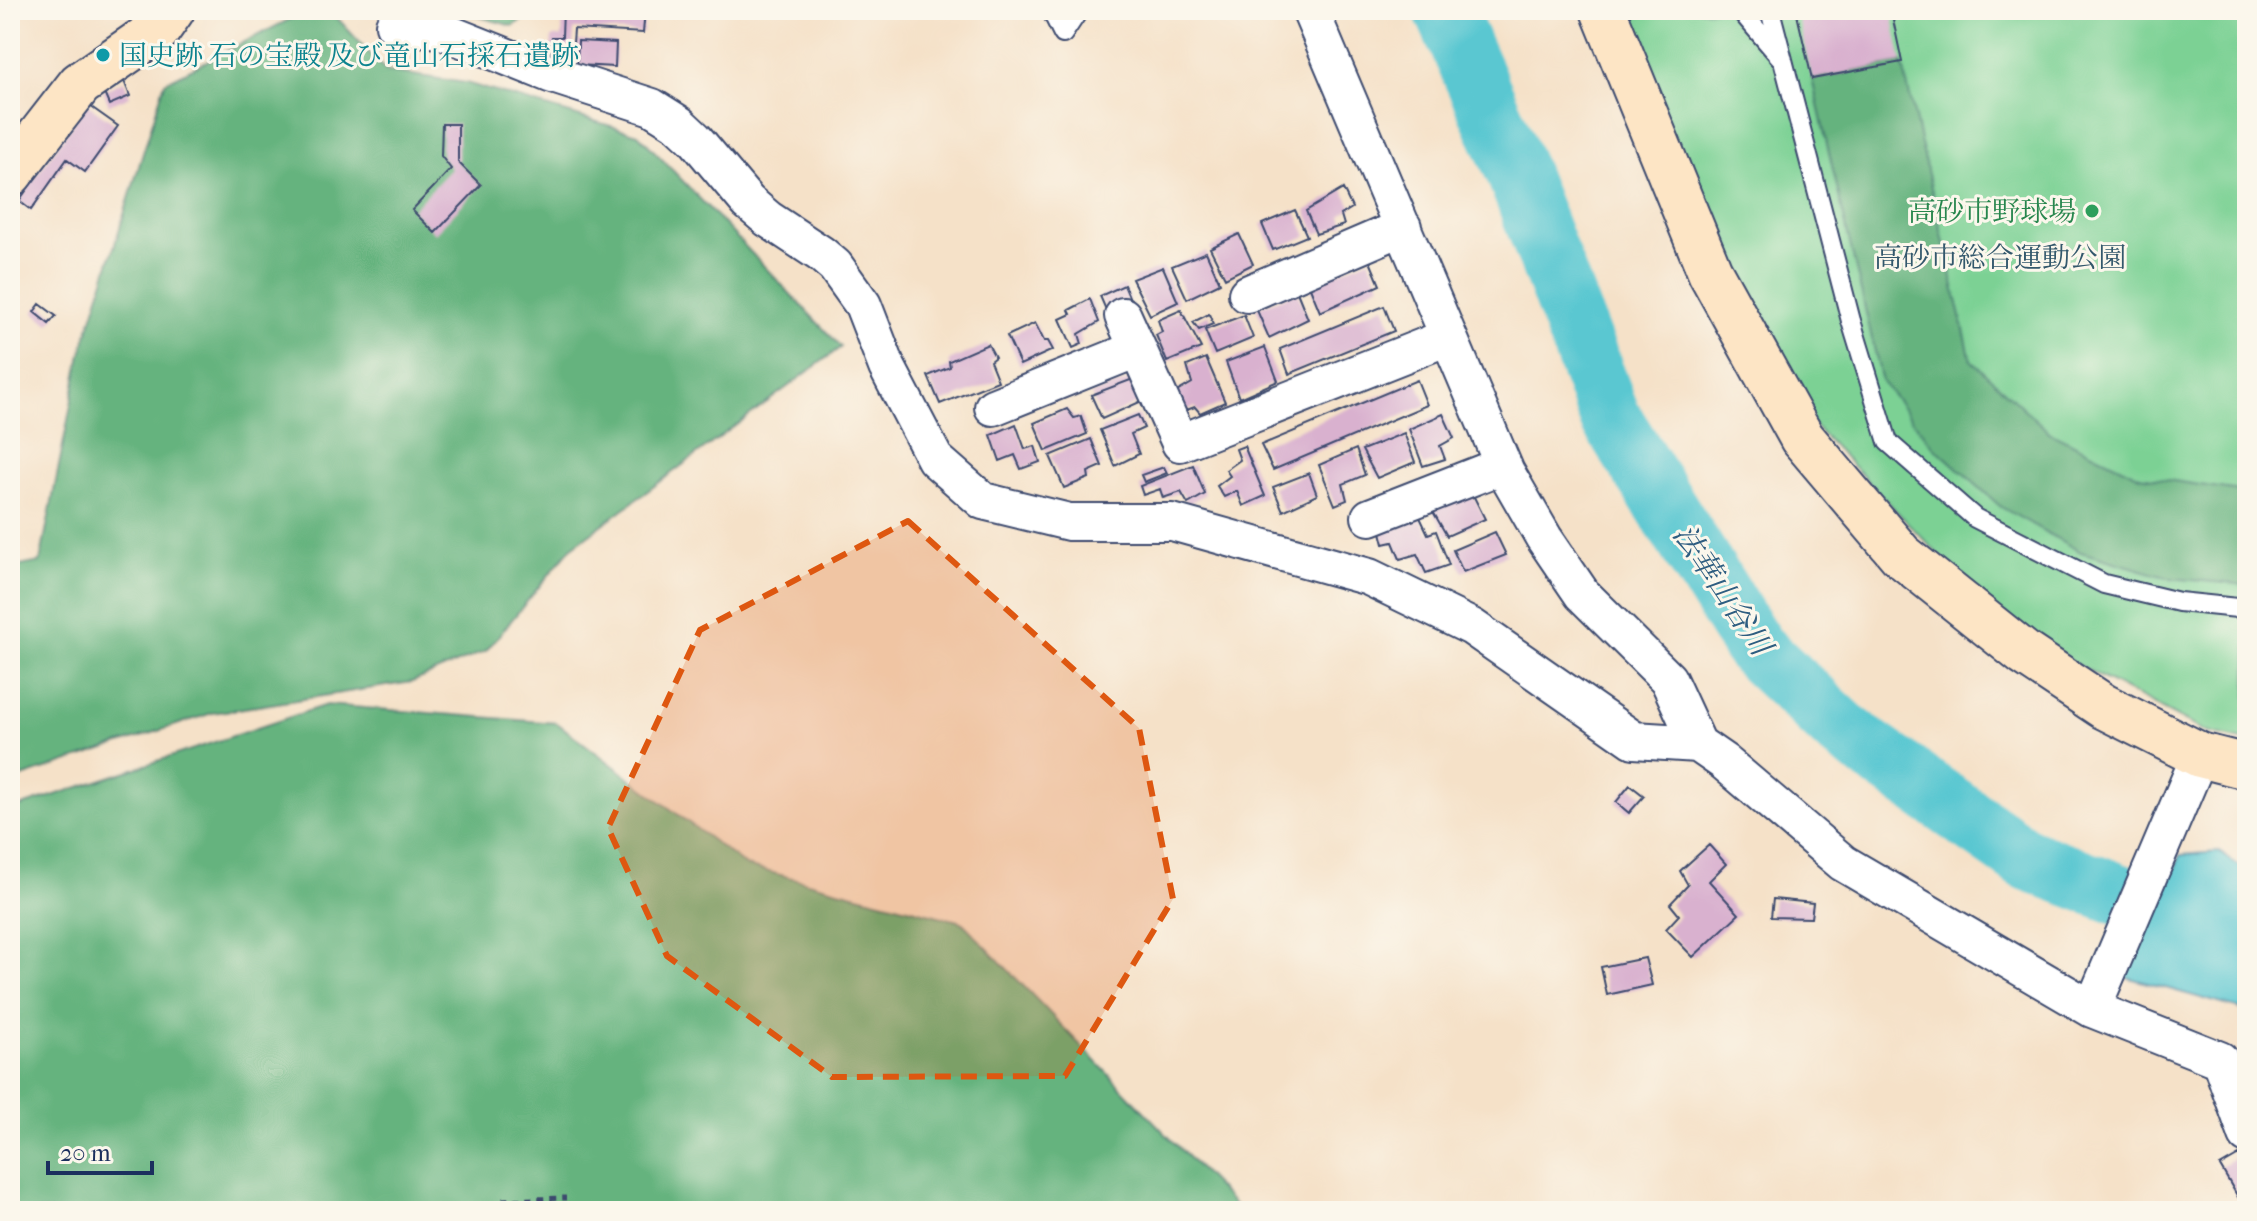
<svg xmlns="http://www.w3.org/2000/svg" width="2257" height="1221" viewBox="0 0 2257 1221" font-family="'IM FELL French Canon','Noto Serif JP',serif">
  <rect width="100%" height="100%" fill="#fbf7ec"/>
  <filter id="ink" filterUnits="userSpaceOnUse"><feTurbulence type="fractalNoise" baseFrequency=".0125" numOctaves="2"/><feDisplacementMap in="SourceGraphic" scale="16" xChannelSelector="R" yChannelSelector="G"/><feConvolveMatrix kernelMatrix="1 2 1 2 8 2 1 2 1" color-interpolation-filters="sRGB"/></filter>
  <filter id="wash" filterUnits="userSpaceOnUse"><feTurbulence type="fractalNoise" baseFrequency=".006" numOctaves="4" result="noise"/><feDisplacementMap in="SourceGraphic" scale="32" xChannelSelector="R" yChannelSelector="G"/><feGaussianBlur stdDeviation="1.8" result="paint"/><feColorMatrix in="noise" values="0 0 0 0 0 0 0 0 0 0 0 0 0 0 0 0 0 1.4 0 .05"/><feComposite in="paint" operator="in"/></filter>
  <g filter="url(#wash)">
    <rect width="100%" height="100%" fill="#f5e1c8"/>
    <!-- green -->
    <path fill="#7cd194" stroke="#4c8079" stroke-width="2" d="M1619,10H2247V741L2206,732L2011,630L1802,413L1697,202Z"/>
    <!-- forest -->
    <path fill="#65b37e" stroke="#40716e" stroke-width="2" d="M308,10H330L386,71L466,83L638,134L841,347L571,548L486,651L412,682L212,713L19,778L10,780V568L40,562L81,354L165,82Z
      M455,10H540L512,26Z
      M1902,62L1971,360L2049,432L2140,476L2240,491L2247,490V585L2169,578L2081,552L2001,507L1933,446L1882,382L1812,79Z
      M326,705L557,723L746,866L962,922L1240,1211H10V810Z"/>
    <!-- water -->
    <path fill="#5ac7d1" stroke="#3a7b98" stroke-width="2" d="M2219,852L2247,871V1011L2123,976L2181,855Z"/>
    <g fill="none" stroke-linecap="round" stroke-linejoin="round">
      <!-- river -->
      <path stroke="#5ac7d1" stroke-width="62" d="M1445,10L1516,171L1610,417L1755,649L1844,732L2026,859L2197,924L2247,936"/>
    </g>
    <g id="blocks">
      <!-- building -->
      <path fill="#d9b1cf" d="M563,10H645L643,33L574,29L572,58L550,57L552,37H562Z
        M1796,10H1891L1902,62L1812,79Z
        M578,41L616,43L615,67L577,65Z
        M124,81L130,96L109,105L103,91Z
        M87,104L118,126L85,172L67,159L31,210L19,201Z
        M442,124H458V162L481,185L435,233L412,210L451,169L441,156Z
        M1343,189L1352,208L1341,215L1344,225L1316,234L1306,211Z
        M1295,210L1307,236L1273,250L1262,224Z
        M1239,234L1253,264L1225,278L1210,248Z
        M1206,252L1220,283L1187,299L1172,266Z
        M1369,259L1380,285L1320,312L1309,285Z
        M1163,267L1178,302L1150,315L1132,279Z
        M1124,285L1130,299L1106,310L1100,296Z
        M1297,292L1308,319L1269,338L1256,308Z
        M1090,299L1099,322L1079,334L1082,344L1073,348L1060,319L1071,314L1069,310Z
        M40,304L56,316L49,324L34,312Z
        M1384,306L1394,331L1289,374L1280,349Z
        M1181,310L1201,348L1167,362L1156,335L1162,332L1158,320Z
        M1209,314L1213,324L1199,330L1193,322Z
        M1244,315L1253,338L1215,354L1205,330Z
        M1035,323L1044,341H1048L1053,350L1020,365L1007,336Z
        M988,344L995,357L990,361L998,381L940,404L928,376L950,367L949,361Z
        M1265,347L1278,381L1239,398L1226,362Z
        M1206,358L1225,402L1200,413L1195,407L1181,412L1175,393L1192,383L1187,366Z
        M1133,379L1142,401L1102,419L1091,395Z
        M1417,380L1427,405L1273,470L1261,445Z
        M1067,409L1074,418L1081,416L1087,434L1046,451L1034,423Z
        M1443,414L1454,438L1440,446L1445,459L1423,466L1409,429Z
        M1138,415L1144,428L1131,434L1139,454L1115,466L1100,430Z
        M1016,424L1025,449L1035,446L1040,462L1021,469L1015,455L1000,461L991,435Z
        M1404,433L1415,462L1377,478L1362,450Z
        M1091,439L1102,466L1088,472L1089,478L1064,488L1050,456Z
        M1244,446L1265,496L1243,506L1237,491L1224,497L1217,486L1230,476L1226,470L1240,460L1236,449Z
        M1356,449L1365,475L1343,484L1347,500L1335,505L1319,465Z
        M1193,465L1205,494L1188,504L1181,492L1163,498L1160,489L1143,495L1140,486Z
        M1164,467L1167,473L1144,482L1141,475Z
        M1309,473L1317,495L1283,511L1273,487Z
        M1471,491L1485,519L1447,536L1431,508Z
        M1418,513L1428,534L1436,531L1449,565L1426,573L1417,554L1400,559L1393,542L1384,544L1380,528Z
        M1495,532L1506,555L1463,572L1453,550Z
        M1630,785L1644,796L1629,813L1616,802Z
        M1709,845L1726,864L1709,881L1739,914L1693,957L1666,929L1679,915L1670,904L1688,885L1680,871Z
        M1773,899L1813,903L1811,918L1771,917Z
        M1645,958L1652,985L1607,995L1601,967Z
        M2239,1155L2247,1167V1191L2238,1197L2220,1166Z"/>
    </g>
  </g>
  <g filter="url(#ink)">
    <use href="#blocks" fill-opacity="0" stroke="#3c4a6e" stroke-width="2"/>
    <g fill="none" stroke-linecap="round" stroke-linejoin="round">
      <defs>
        <path id="lane" d="M1051,10L1063,34L1079,10
          M1740,10L1780,57
          M1770,10L1851,321L1888,442L1975,518L2104,584L2179,602L2247,609"/>
        <path id="street" d="M1310,10L1506,472L1544,538L1582,594L1668,679L1698,744
          M394,25L440,30L550,74L652,107L679,124L695,139L748,202L768,219L821,254L835,266L863,305L887,367L935,459L983,501L1069,522H1172L1369,577L1472,627L1634,740L1698,744L1724,762L1843,863L2092,1009L2220,1060L2247,1135
          M1247,294L1403,227
          M1123,316L1180,443L1448,337
          M993,407L1137,349
          M1370,517L1503,465
          M2092,1009L2200,755"/>
        <path id="secondary" d="M1603,10L1710,272L1802,438L1901,555L2025,654L2103,706L2200,755L2247,767
          M10,174L80,84L158,30L172,10"/>
      </defs>
      <!-- lane casing -->
      <use href="#lane" stroke="#3c4a6e" stroke-width="22"/>
      <!-- street casing -->
      <use href="#street" stroke="#3c4a6e" stroke-width="40"/>
      <!-- secondary casing -->
      <use href="#secondary" stroke="#3c4a6e" stroke-width="48"/>
      <!-- path -->
      <path stroke="#3c4a6e" stroke-width="5" stroke-dasharray="6 6" stroke-linecap="butt" d="M506,1211L502,1200L566,1198"/>
      <!-- lane -->
      <use href="#lane" stroke="#fff" stroke-width="18"/>
      <!-- street -->
      <use href="#street" stroke="#fff" stroke-width="36"/>
      <!-- secondary -->
      <use href="#secondary" stroke="#fde5c5" stroke-width="44"/>
    </g>
  </g>
  <!-- marked area -->
  <path fill="#de5710" fill-opacity="0.2" stroke="#de5710" stroke-width="6" stroke-dasharray="16 10" stroke-linejoin="round" d="M908,521L1139,728L1173,899L1065,1076L832,1077L667,956L608,828L700,630Z"/>
  <!-- markers -->
  <circle fill="#0f9aa8" stroke="#fbf7ec" stroke-width="3" cx="103" cy="55" r="8"/>
  <circle fill="#2e9e5b" stroke="#fbf7ec" stroke-width="3" cx="2092" cy="211" r="8"/>
  <g text-anchor="middle" dominant-baseline="central" stroke-width="6" stroke-linejoin="round" paint-order="stroke">
    <!-- culture labels -->
    <g font-size="28" fill="#0d838f" stroke="#fbf7ec" text-anchor="start">
      <text x="119" y="55">国史跡 石の宝殿 及び竜山石採石遺跡</text>
    </g>
    <!-- leisure labels -->
    <g font-size="28" fill="#27864d" stroke="#fbf7ec" text-anchor="end">
      <text x="2076" y="211">高砂市野球場</text>
    </g>
    <!-- park labels -->
    <g font-size="28" fill="#33586c" stroke="#fbf7ec">
      <text x="2000" y="257">高砂市総合運動公園</text>
    </g>
    <!-- water labels -->
    <g font-size="30" font-style="italic" fill="#2e5d80" stroke="#fbf7ec">
      <text transform="translate(1722 590) rotate(56)">法華山谷川</text>
    </g>
  </g>
  <!-- margin -->
  <rect width="2257" height="1221" fill="none" stroke="#fbf7ec" stroke-width="40"/>
  <!-- scale -->
  <path d="M48 1161v12h104v-12" fill="none" stroke="#1b2f5e" stroke-width="4"/>
  <text x="60" y="1161" font-size="24" fill="#1b2f5e" stroke="#fbf7ec" stroke-width="6" paint-order="stroke">20 m</text>
</svg>
